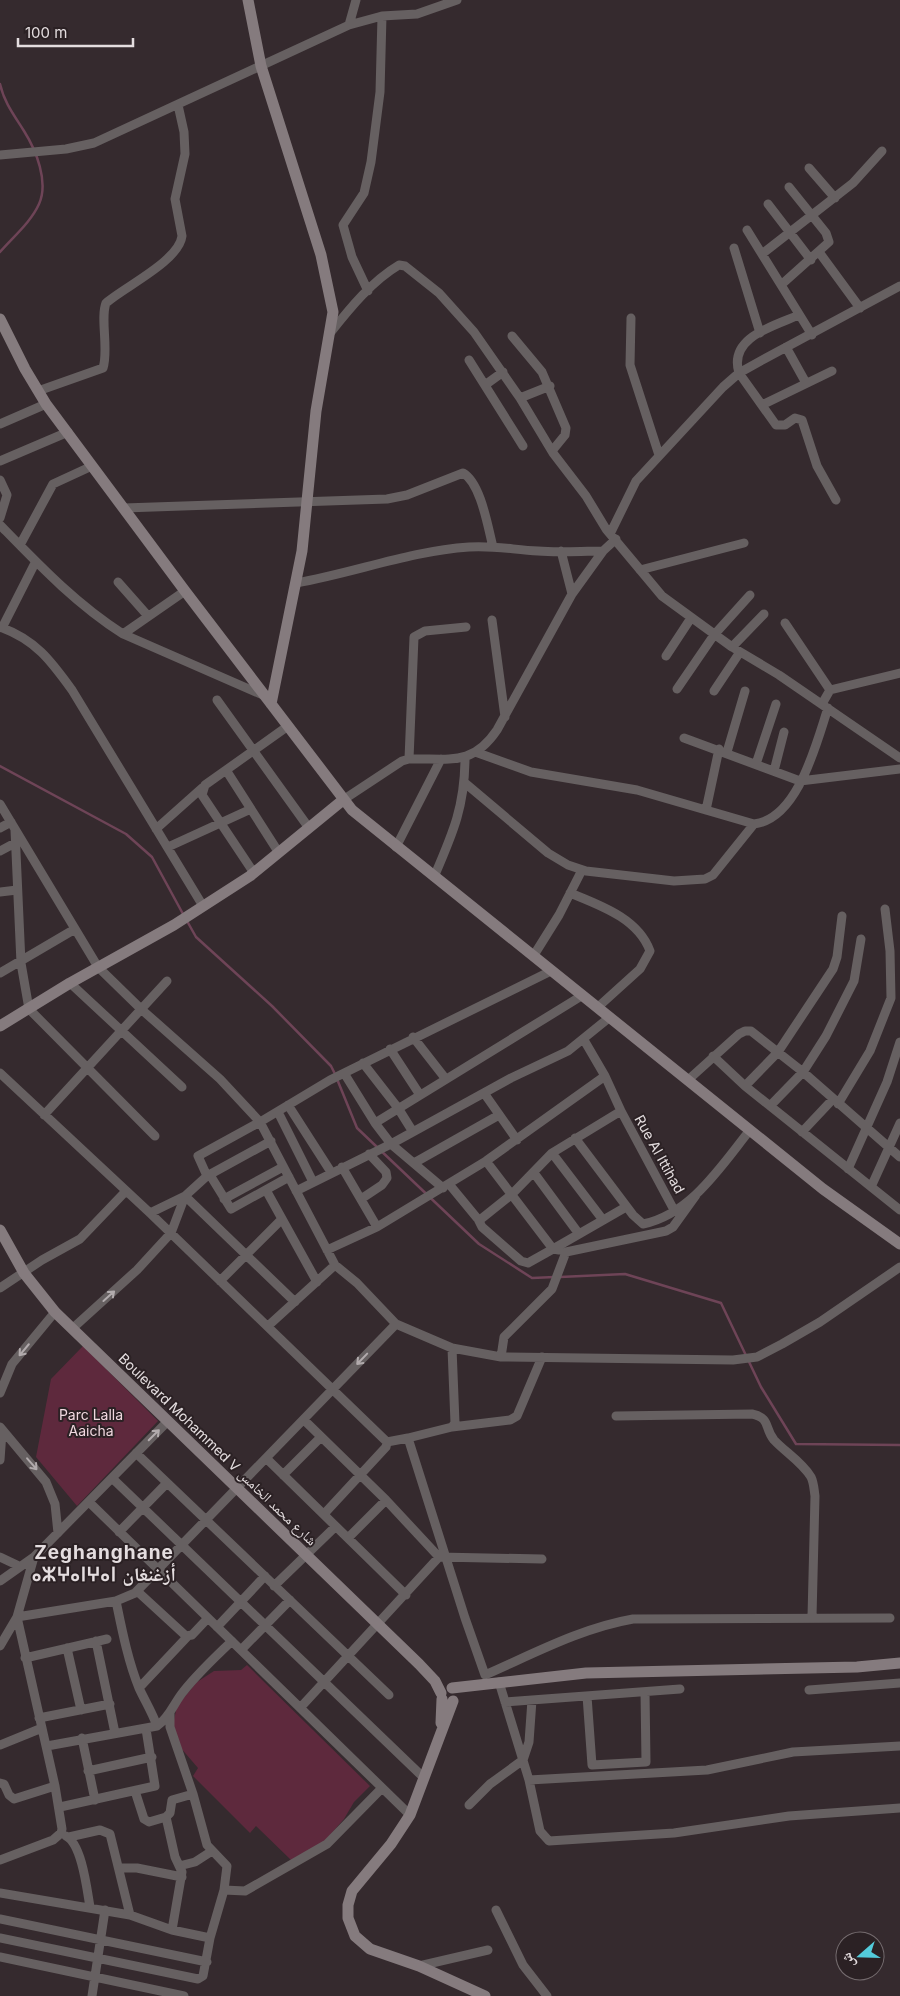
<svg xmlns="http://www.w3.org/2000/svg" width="900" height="1996" viewBox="0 0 900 1996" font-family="Inter,'Noto Naskh Arabic','Noto Sans Tifinagh',sans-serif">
  <rect width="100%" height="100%" fill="#352a2e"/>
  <!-- green -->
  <path fill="#5e293d" d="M83,1346L158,1421L77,1506L36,1457L51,1379Z
    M247,1665L370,1786L354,1802L344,1819L322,1844L291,1860L256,1826L250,1833L193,1776L198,1768L180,1747L173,1724L177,1706L197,1682L214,1671L241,1670Z"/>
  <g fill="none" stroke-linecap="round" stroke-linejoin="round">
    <!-- stream -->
    <path stroke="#6e4457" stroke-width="2.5" d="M0,84C4,102 14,115 24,131C36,150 49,182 39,204C31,222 13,237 0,252
      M0,766L126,834L152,857L183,914
      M187,921L196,937L272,1006L331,1066L335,1074
      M337,1079L357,1128L479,1244L532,1278L555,1277
      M560,1277L625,1274L721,1303L761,1387L796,1444L900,1445"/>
    <!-- street -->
    <path stroke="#666061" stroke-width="9" d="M349,25L382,16L417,14L457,0
      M0,155L66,149L94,143L349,25L356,0
      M809,168L835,198
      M768,204L811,260
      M747,230L812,335
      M734,248L760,333
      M819,252L860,308
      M762,254L853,183L882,151
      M781,285L829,242L826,233L789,187
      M368,291L352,257L343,225L364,193L371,162L380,92L382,16
      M799,315C774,326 728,337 739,373L776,425H785L795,418L802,420L817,466L836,500
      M631,318L630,365L659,455
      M331,332C350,308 372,281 399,265L405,266L439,293L474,332L520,398L553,453L586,496L606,529L662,596L732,647L779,675L900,758
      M512,336L542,372L566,428L565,435L552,451
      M786,347L806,383
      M469,360L523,446
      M485,385L503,372
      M38,391L103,368C109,350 100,318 106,303C124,287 179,261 182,236L175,199L185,154L184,132L178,105
      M520,398L550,386
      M762,405L832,371
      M0,424L46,404
      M0,461L68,432
      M0,480L7,495L0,518
      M124,508L387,499L407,495L463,473C481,483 488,528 493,547
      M0,525C39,565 76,604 123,634L265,696
      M610,534L636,481L723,387L739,373L766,358L900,286
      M20,545L53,484L92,466
      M561,551L572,594
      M640,570L744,543
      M118,582L148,616
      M296,583C354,573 410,551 469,547C492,545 515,550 538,551C559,553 581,551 603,551
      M492,620L505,717
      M785,623L830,690
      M0,627C36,640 51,661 72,690L203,906
      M2,628L35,563
      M123,634L185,591
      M732,647L764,614
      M666,656L691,618
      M677,689L714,635L750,595
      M714,691L740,652
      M217,700L309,828
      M822,704L830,690L900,673
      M684,738L800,781L900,769
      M727,752L745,691
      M478,753L531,772L637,790L754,824C798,819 816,744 828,708
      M409,759L414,637L425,631L466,627
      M756,764L776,704
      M226,770L279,853
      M774,771L784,732
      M465,783L548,853L568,865L586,871L674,881L705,879L713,875L754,824
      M343,800L402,761L409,759C449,758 472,767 497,730L572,594L603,551L616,539
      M0,804L98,967L141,1009L220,1079L260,1122L335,1265L357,1283L396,1324L452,1348L501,1357L733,1360L757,1357L782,1344L820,1322L900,1267
      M706,810L719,749
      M0,828L11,822
      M156,829L202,788
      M15,830L21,963L29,1009L155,1136
      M168,847L251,809
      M396,847L441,759
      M0,851L15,843
      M254,873L202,795L205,785L288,726
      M434,877C453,833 465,806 465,757
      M0,892L17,890
      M570,893C599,905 638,918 650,951L640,969L598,1007
      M534,955L559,915L582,870
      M0,973L75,929
      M70,983L182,1087
      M413,1037L445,1078
      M584,1040L605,1076L621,1111L674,1210
      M390,1049L420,1095
      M713,1056L745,1086L900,1210
      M363,1063L398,1108L413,1132
      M0,1073L150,1213L387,1442L386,1447L324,1514
      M344,1073L375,1123L391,1144L443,1188
      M688,1080L739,1034L745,1031H751L803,1072L900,1157
      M745,1086L778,1052L833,969L837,957L842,916
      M484,1093L517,1140
      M838,1104L870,1051L891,998L890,951L885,909
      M288,1105L331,1172
      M770,1106L803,1072L826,1036L854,981L861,939
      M278,1112L313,1182
      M44,1115L167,981
      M375,1123L583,995
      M802,1132L833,1099
      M575,1138L633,1215L643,1224C691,1214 721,1166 750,1130
      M552,1153L603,1220
      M486,1161L553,1249L626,1207
      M414,1163L499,1115
      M848,1169L887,1082L900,1042
      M534,1173L579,1234
      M210,1175L231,1209L289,1177
      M207,1176L271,1141
      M449,1184L477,1218L481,1219L511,1195L552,1153L621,1111
      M871,1187L900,1123
      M266,1190L317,1282
      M296,1191L391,1144L511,1078L568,1051L610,1017
      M185,1196L295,1302
      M224,1199L283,1167
      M361,1199L382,1185L387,1178L386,1172L369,1154
      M150,1213L185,1196L207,1176L198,1156L260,1122L330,1080L551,971
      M478,1219L482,1227L521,1261L528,1263L553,1249L559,1250
      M377,1227L486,1161L605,1076
      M327,1250L377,1227L342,1167
      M220,1281L282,1219
      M0,1288L42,1260L80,1239L125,1192
      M268,1326L335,1265
      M73,1328L137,1270L171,1233L185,1196
      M452,1348L455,1423L452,1427L408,1438L465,1618L485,1675C533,1654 581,1628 633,1619L890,1618
      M501,1357L504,1337L552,1289L566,1252L666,1231L673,1227L696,1195
      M0,1393L12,1364L55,1312
      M616,1416L752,1414C771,1418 764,1428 774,1440C785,1452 802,1462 811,1477C814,1483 814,1490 815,1496L812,1617
      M304,1420L386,1500L439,1557L542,1559
      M0,1427L46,1482L55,1504L58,1533
      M452,1427L510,1420L517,1416L542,1357
      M387,1442L408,1438
      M136,1453L389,1695
      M267,1459L406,1595
      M0,1460L2,1432
      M283,1475L321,1437
      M112,1478L423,1777
      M89,1502L410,1815
      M119,1532L167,1483
      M348,1538L386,1500
      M0,1557L19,1566
      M0,1581L34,1557L168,1421
      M274,1586L335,1527
      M137,1591L186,1636L192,1635L208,1618
      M116,1601C122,1630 128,1661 139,1688C145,1701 152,1712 157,1726
      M17,1617L116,1601L135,1593L396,1324
      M217,1627L265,1576
      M96,1641L115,1733
      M0,1646L17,1617L34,1557
      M67,1648L81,1710
      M241,1650L290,1600
      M25,1658L107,1639
      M499,1682L529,1780L540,1831L549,1841L674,1833L789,1816L900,1808
      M139,1688L188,1636
      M809,1690L900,1683
      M587,1696L592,1765L646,1762L645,1692
      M505,1702L680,1689
      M300,1708L439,1557
      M170,1713V1727L193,1794
      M39,1718L110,1704
      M82,1738L95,1800
      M0,1745L42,1728
      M47,1746L157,1726C169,1718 174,1703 183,1692C197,1674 215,1657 232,1641
      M88,1771L152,1757
      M529,1780L707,1770L793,1752L900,1746
      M0,1783L4,1784L9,1795L14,1799L55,1786
      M469,1805L490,1784L523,1760L529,1742L532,1700
      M60,1807L155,1786L146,1729
      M166,1817L175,1857L182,1872L172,1930
      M66,1836C82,1844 87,1890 90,1907
      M69,1837L100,1830L110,1834L130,1915
      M0,1860L53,1840L61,1833L62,1829L55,1786L17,1617
      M179,1866L195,1862L212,1851
      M120,1868H137L182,1877
      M224,1890L245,1891L327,1844L382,1788
      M0,1893L130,1915L172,1930L210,1938L224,1890L227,1866L207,1845L193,1794L172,1800L170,1813L166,1817L149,1822L144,1819L135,1791
      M496,1910L523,1965L547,1996
      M0,1919L207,1962
      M0,1938L198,1979L203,1976L210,1938
      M0,1957L184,1996
      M419,1966L488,1950
      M92,1996L105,1910"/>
    <!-- secondary -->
    <path stroke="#857b7e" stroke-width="11" d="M248,0L261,66L321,255L333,312L316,411L302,551L271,704
      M0,319L25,369L46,404L185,591L352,810L823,1189L900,1244
      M0,1026L70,983L174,925L250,876L343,800
      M0,1230L24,1273L55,1312L419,1664L435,1681L441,1693
      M452,1688L586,1673L857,1667L900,1663
      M453,1701L410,1815L391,1844L352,1891L348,1905V1918L355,1936L370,1949L419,1966L485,1996
      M441,1723L442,1699"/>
  </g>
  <!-- one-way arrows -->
  <defs><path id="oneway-shaft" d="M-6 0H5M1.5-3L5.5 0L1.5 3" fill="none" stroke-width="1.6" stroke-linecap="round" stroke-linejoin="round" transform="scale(1.25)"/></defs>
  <g stroke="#b2abad">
    <use href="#oneway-shaft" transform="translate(109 1296) rotate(-42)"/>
    <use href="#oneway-shaft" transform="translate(24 1350) rotate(130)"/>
    <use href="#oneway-shaft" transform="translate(362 1359) rotate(134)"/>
    <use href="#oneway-shaft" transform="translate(154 1435) rotate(-45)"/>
    <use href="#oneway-shaft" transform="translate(32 1464) rotate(49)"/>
  </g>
  <g text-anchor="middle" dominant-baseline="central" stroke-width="4" stroke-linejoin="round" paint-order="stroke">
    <!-- street labels -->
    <g font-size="14" fill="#e4dddf" stroke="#2b2124">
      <text transform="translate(660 1154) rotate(61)">Rue Al Ittihad</text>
      <text transform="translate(218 1449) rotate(44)">Boulevard Mohammed V شارع محمد الخامس</text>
    </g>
    <!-- park labels -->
    <g font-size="14" fill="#f0d7df" stroke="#2b2124">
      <text x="91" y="1414">Parc Lalla<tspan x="91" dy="16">Aaicha</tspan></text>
    </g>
    <!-- district labels -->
    <g font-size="19" font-weight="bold" letter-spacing="1" fill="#e4dddf" stroke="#2b2124">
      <text x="104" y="1552">Zeghanghane<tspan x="104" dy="22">ⴰⵣⵖⴰⵏⵖⴰⵏ أزغنغان</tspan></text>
    </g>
  </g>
  <!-- north arrow -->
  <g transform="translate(860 1956) rotate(250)"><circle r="24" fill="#2b2124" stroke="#756c6f"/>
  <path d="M0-4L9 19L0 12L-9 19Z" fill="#53cbdb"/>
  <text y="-8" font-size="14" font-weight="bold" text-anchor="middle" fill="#e4dddf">ش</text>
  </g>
  <!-- scale -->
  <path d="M18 38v8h115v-8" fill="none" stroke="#e4dddf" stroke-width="2.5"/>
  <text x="25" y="38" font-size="15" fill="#e4dddf" stroke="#2b2124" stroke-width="4" paint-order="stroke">100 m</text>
</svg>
